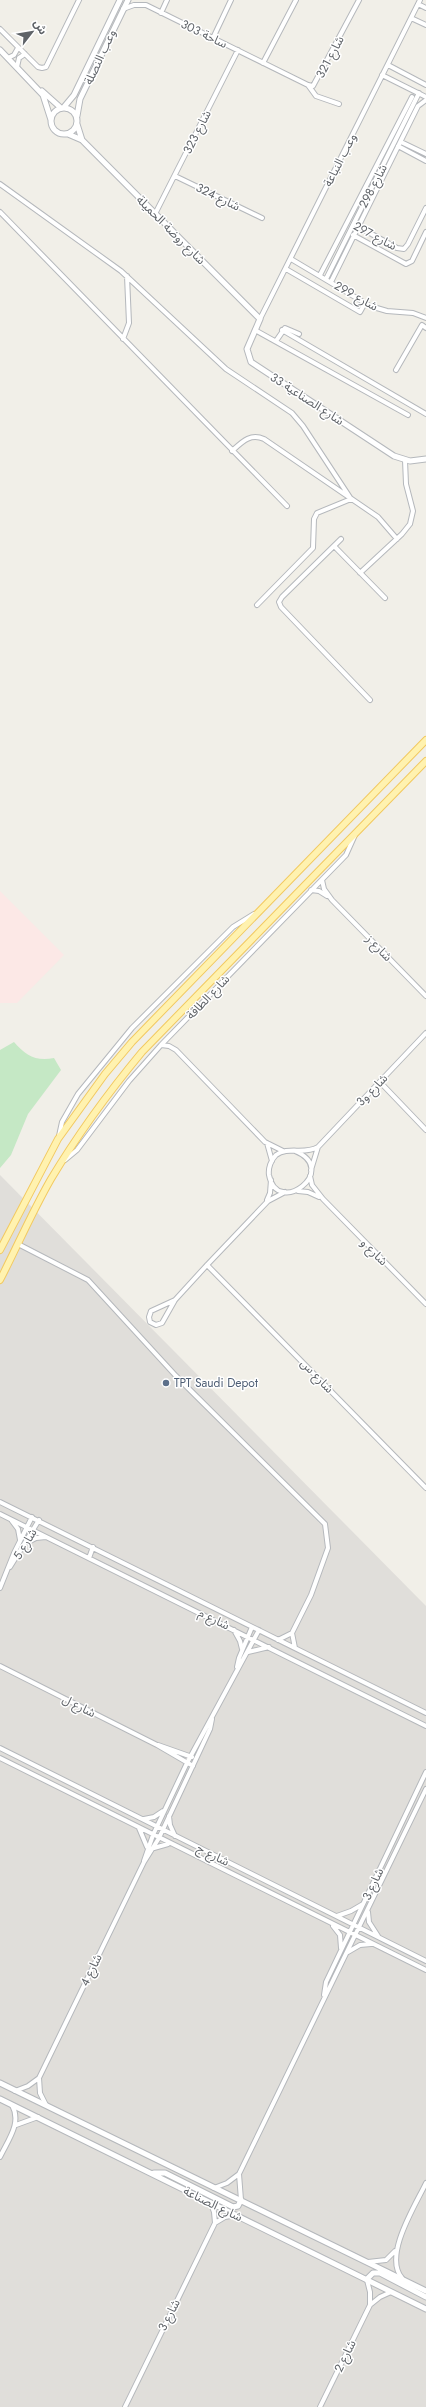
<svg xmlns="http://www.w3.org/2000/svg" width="426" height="2407" viewBox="0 0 426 2407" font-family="Jost,'Noto Sans Arabic',sans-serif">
  <rect width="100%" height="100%" fill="#f1efe8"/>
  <!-- industrial -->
  <path fill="#e0deda" d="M0,1175L426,1606V2407H0Z"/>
  <!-- medical -->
  <path fill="#fce8e6" d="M0,891L64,955L17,1003H0Z"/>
  <!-- green -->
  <path fill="#c5e8c5" d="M14,1042C25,1055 36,1062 54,1058L61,1070L28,1114L11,1155L0,1168V1050Z"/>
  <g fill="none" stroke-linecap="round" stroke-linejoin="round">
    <defs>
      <path id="minor" d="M418,4L426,8
        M123,9L134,5H146L308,85L313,86L359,0
        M161,13L167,0
        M411,18L426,25
        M0,29L38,67L42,68L46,67L79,0
        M213,38L231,0
        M8,58L14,55L18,48
        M263,63L296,0
        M388,65L426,85
        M17,67L19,58L25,54
        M382,75L426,97
        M308,85L316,96L339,104
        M401,142L426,154
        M398,146L426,161
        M175,176L262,218
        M0,184L121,271L226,369L292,413L303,426L351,499L317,513L314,519L313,548L257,605
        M0,212L287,506
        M155,214L238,50
        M357,226L397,248L404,249L408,244L426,208
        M353,235L406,264L412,261L426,232
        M291,259L370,306L387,311L413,313L426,318
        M286,269L360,312L365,303
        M320,275L412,97
        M326,279L419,93
        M331,282L418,106L426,100
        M260,319L420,0
        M255,330L408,415
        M282,330L426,414
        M123,339L129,323L127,276
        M276,341L285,328L299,334
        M396,370L422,325L426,328
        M232,451C242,442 250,433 264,439L378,517L397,539
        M341,539L282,597L279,602L281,607L370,700
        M334,546L385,598
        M360,573L402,534L410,524L413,511L406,484L405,460
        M322,880L324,889L332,900L426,996
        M311,890L319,891L327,896
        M161,1045L169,1046L176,1050L265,1142L283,1151
        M380,1082L426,1130
        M59,1136L62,1122L78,1094L132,1028L233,927L254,914
        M267,1143L272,1161
        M295,1151C341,1170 277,1218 269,1175C268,1168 271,1160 276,1155C288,1146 304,1155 318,1147
        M65,1160L77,1150L129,1081L161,1045L346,855L355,835
        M311,1170L318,1147L426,1033
        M310,1176L312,1185L323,1199L426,1304
        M298,1191L308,1192L319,1197
        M267,1200L270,1193L271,1180
        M18,1244L88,1280L176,1376L325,1524L328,1548L311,1595L292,1633L295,1648
        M207,1265L426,1488
        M175,1300L151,1311L149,1317L150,1322L156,1325L162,1323L175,1300L207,1265L268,1201L285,1192
        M0,1502L426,1713
        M0,1514L426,1726
        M12,1521L18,1529L20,1540
        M28,1542L36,1538L46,1537
        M89,1558L93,1547
        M10,1567L39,1520
        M0,1588L14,1553L32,1517
        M234,1630L240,1641L242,1649
        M278,1640L292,1633
        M248,1652L269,1647
        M0,1666L157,1745L193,1766
        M237,1667L239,1658L252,1627
        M158,1745L192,1757
        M0,1748L426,1961
        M0,1758L426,1970
        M169,1816L170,1825L175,1836
        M144,1819L154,1817L163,1811
        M139,1828L147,1847
        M154,1848L168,1844
        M144,1861L153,1835L187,1763L259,1630
        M368,1912L369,1922L378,1936
        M337,1916L351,1911L363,1904
        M333,1926L340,1935L341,1948
        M348,1952L360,1945L371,1944
        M324,1995L326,1982L426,1772
        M39,2078L40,2093L46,2105
        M15,2091L28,2086L39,2078L144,1862L159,1838L210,1729L212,1719
        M16,2125L38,2117
        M0,2157C8,2140 22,2123 12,2105
        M239,2174L241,2200
        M214,2188L227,2183L239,2174L426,1789
        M215,2223L225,2217L236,2215
        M368,2262L386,2260L395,2251
        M402,2278C383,2256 415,2206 426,2183
        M367,2280L370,2292V2304
        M125,2407L215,2223L214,2212L210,2202
        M320,2407L370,2305L380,2297L391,2292"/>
      <path id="tertiary" d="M0,50L43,95L51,120
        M42,91L61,108
        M64,107L74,95L120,0
        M51 121a13 13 0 1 1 26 0a13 13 0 1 1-26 0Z
        M77,116L80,99L128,0
        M77,124L82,140
        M68,134L82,140L260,319L247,349L251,362L394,456L410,461L426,459
        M0,2083L426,2291
        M0,2099L426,2309
        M154,2173H165L233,2207L238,2206L241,2200
        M367,2279L373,2273H380L426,2297"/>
      <path id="primary" d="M0,1250L58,1139L105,1074L132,1042L426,740
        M0,1280C17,1247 32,1212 51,1179C78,1134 108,1093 142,1052L426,761"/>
    </defs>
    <!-- minor casing -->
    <use href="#minor" stroke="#b5b8bc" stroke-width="6"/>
    <!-- tertiary casing -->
    <use href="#tertiary" stroke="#b5b8bc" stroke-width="7"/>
    <!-- primary casing -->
    <use href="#primary" stroke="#f2c960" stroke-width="8"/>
    <!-- minor -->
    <use href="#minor" stroke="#fff" stroke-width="4"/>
    <!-- tertiary -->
    <use href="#tertiary" stroke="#fff" stroke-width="5"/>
    <!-- primary -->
    <use href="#primary" stroke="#fff2af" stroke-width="6"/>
  </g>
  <!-- markers -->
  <circle fill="#5c6f8a" stroke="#fff" stroke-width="1.5" cx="166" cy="1383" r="4"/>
  <g text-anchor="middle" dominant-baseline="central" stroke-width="3" stroke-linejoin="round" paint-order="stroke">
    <!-- street labels -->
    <g font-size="12" fill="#5f6368" stroke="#fff">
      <text transform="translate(204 34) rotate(26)">ساحة 303</text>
      <text transform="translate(100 57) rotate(-65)">وعب النصلة</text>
      <text transform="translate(330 57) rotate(-62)">شارع 321</text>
      <text transform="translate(197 132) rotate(-63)">شارع 323</text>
      <text transform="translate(340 160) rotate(-63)">وعب النباعة</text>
      <text transform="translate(373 186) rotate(-63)">شارع 298</text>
      <text transform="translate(218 197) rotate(26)">شارع 324</text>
      <text transform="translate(171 230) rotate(45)">شارع روضة الحميلة</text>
      <text transform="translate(375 236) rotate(28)">شارع 297</text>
      <text transform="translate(356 296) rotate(29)">شارع 299</text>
      <text transform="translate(307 399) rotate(33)">شارع الصناعية 33</text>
      <text transform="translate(379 948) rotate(46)">شارع ز</text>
      <text transform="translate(208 997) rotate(-46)">شارع الطاقة</text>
      <text transform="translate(372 1090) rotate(-46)">شارع و3</text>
      <text transform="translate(374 1252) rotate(45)">شارع و</text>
      <text transform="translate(317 1376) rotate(46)">شارع س</text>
      <text transform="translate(25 1544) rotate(-59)">شارع 5</text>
      <text transform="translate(214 1619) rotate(26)">شارع م</text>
      <text transform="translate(79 1706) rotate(27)">شارع ل</text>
      <text transform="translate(213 1855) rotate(26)">شارع ج</text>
      <text transform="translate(373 1884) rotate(-65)">شارع 3</text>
      <text transform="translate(91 1970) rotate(-64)">شارع 4</text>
      <text transform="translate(213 2204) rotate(26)">شارع الصناعة</text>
      <text transform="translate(169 2315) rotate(-63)">شارع 3</text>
      <text transform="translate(345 2356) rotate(-64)">شارع 2</text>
    </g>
    <!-- service labels -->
    <g font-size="12" fill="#4e5e75" stroke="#fff" text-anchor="start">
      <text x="174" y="1383">TPT Saudi Depot</text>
    </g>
  </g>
  <!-- north arrow -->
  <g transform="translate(32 32) rotate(59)" stroke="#ffffff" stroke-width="3" paint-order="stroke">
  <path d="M0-3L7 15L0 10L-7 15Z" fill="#5f6368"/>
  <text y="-6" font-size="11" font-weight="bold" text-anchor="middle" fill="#5f6368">ش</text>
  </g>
</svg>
